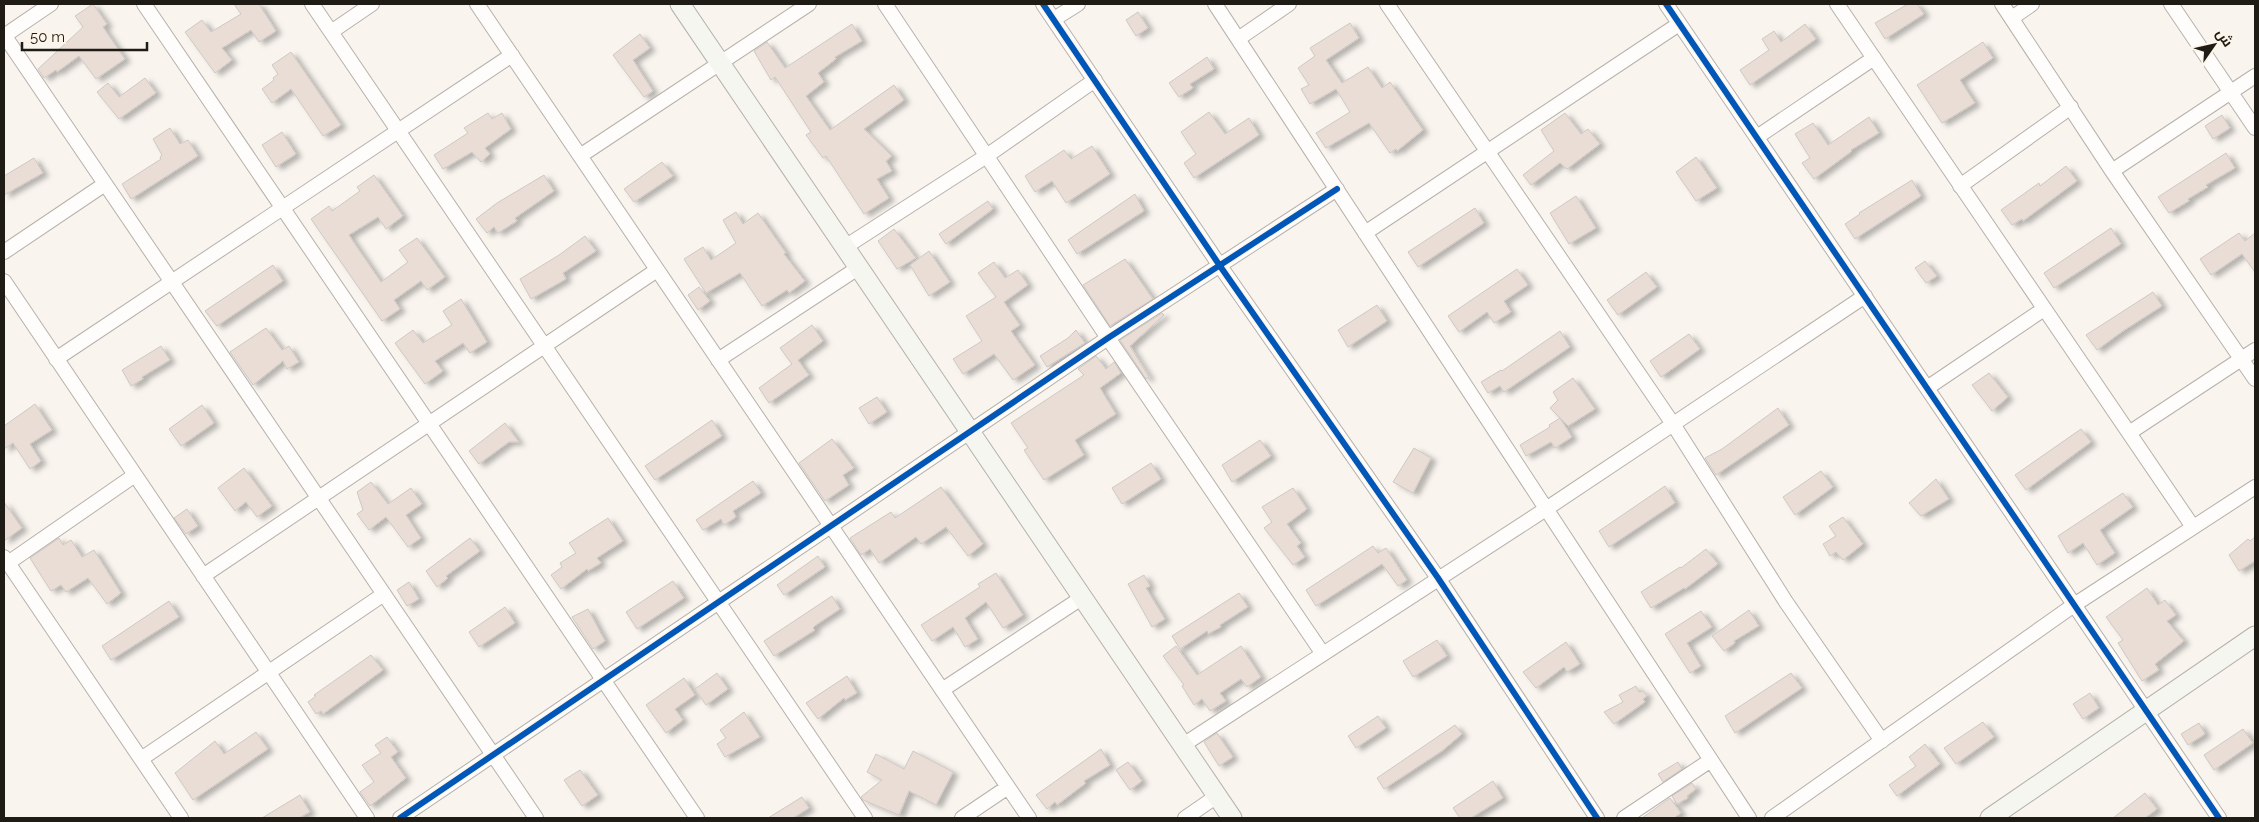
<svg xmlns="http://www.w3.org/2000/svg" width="2259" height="822" viewBox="0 0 2259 822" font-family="Raleway,Cairo,sans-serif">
  <defs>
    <filter id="shadow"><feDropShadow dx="5.5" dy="3" stdDeviation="2.5" flood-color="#0004"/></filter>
  </defs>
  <rect width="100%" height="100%" fill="#f9f4ee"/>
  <!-- building -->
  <path fill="#eaddd6" stroke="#cec8c4" filter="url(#shadow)" d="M93,4L107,24L103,27L125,59L96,79L79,56L57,72L56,70L44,78L38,69L83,27L75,16Z
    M234,4H259L276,31L259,42L251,30L222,48L232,60L215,73L185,32L202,20L211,32L241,14Z
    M1908,4H1917L1924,14L1885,39L1875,23Z
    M1138,12L1148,28L1136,36L1126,20Z
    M1350,23L1359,38L1326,60L1342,83L1368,67L1382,88L1390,82L1423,130L1397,151L1396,149L1390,153L1369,123L1326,148L1316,133L1350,112L1336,89L1310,104L1301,89L1309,85L1298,68L1315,56L1310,48Z
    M852,24L862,41L835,57L836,59L818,73L824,82L806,96L830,130L894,85L904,100L864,129L892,156L886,161L892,171L877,179L889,198L864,214L826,156L823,158L806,135L811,132L775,77L771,80L754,51L767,42L785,68Z
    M1805,24L1816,39L1750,85L1740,70L1769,50L1762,39L1774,31L1781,42Z
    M640,34L650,48L633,60L653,91L644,97L613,55Z
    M1983,42L1993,58L1960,80L1975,103L1942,123L1917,85Z
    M291,52L341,125L323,136L291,89L272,103L262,89L274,80L273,78L278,74L272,65Z
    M1207,57L1214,69L1190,84L1193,88L1179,97L1169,83Z
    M145,78L156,93L119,119L97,92L108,83L119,97Z
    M1209,112L1225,134L1249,118L1259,135L1194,178L1184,163L1196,154L1181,132Z
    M488,113L492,119L502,113L511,129L485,148L490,154L481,162L472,152L443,169L434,155L468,133L464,128Z
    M1565,113L1581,134L1588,129L1600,144L1567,169L1560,163L1531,185L1523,175L1554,151L1541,130Z
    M2222,115L2230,128L2213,139L2205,126Z
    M1869,117L1879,133L1851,150L1852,151L1814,179L1802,163L1810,158L1795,134L1813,123L1828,145Z
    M170,128L180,144L188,140L198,156L131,199L122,184L161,159L160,157L162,155L153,139Z
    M282,132L296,154L276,167L262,145Z
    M1092,146L1110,174L1066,203L1052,181L1035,192L1025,176L1064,150L1071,159Z
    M2226,153L2235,168L2206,185L2208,187L2188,199L2189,201L2169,213L2158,197Z
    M1696,157L1717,188L1696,201L1676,172Z
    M34,158L43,173L4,195V176Z
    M662,162L673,176L634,202L624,189Z
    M2066,166L2077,181L2023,221L2022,219L2012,225L2001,210L2039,183L2040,186Z
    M374,175L403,216L386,229L378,217L349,235L357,247L381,282L408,262L399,250L417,238L445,277L427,290L421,281L394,300L400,309L382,321L311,219L329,206L332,211L360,191L357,187Z
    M544,175L554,191L515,218L517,221L498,233L494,227L487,233L476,219L497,203Z
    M1912,180L1921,196L1855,239L1845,224L1860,214L1859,213Z
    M1135,194L1144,211L1077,254L1068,240Z
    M1576,196L1596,228L1569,244L1550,213Z
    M988,201L993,209L946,244L939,234Z
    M1475,208L1484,223L1418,267L1408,252Z
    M736,212L743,224L758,213L786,253L784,254L805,281L789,293L787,290L762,306L740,273L706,293L684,259L703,247L711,260L736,243L723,220Z
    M2111,228L2121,244L2054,288L2044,273Z
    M894,229L916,258L897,269L878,241Z
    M2239,233L2245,241L2255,233V272L2242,254L2211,275L2200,259Z
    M585,236L596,251L563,273L566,279L531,299L520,279L559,255Z
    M929,251L950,282L929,296L910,265Z
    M1125,259L1153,299L1110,326L1083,285Z
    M1925,261L1937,276L1926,283L1915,268Z
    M994,262L1005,278L1018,270L1028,285L1004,302L1020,325L1011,331L1035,365L1013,380L994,354L963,374L953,359L982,341L966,316L996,297L978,273Z
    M273,265L283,281L217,326L205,311Z
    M1517,269L1528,285L1504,301L1511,312L1494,323L1487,312L1459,332L1448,316Z
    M1646,272L1657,287L1618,315L1607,300Z
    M699,287L710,301L698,310L688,295Z
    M2153,292L2162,306L2123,331L2097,350L2086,335Z
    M461,299L487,342L470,353L463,343L435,361L443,371L425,384L395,343L413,330L423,343L452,325L443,311Z
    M1377,305L1387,321L1348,347L1338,330Z
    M1162,313L1164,315L1130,346L1149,377L1146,379L1120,340Z
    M812,325L823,341L798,360L809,375L769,403L759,388L792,364L780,348Z
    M266,328L282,350L289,346L299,362L287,369L283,361L253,385L230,352Z
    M1076,330L1085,343L1047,367L1040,356L1068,338Z
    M1560,331L1570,347L1504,392L1500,386L1488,393L1481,382L1501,370L1502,371Z
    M1689,334L1700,349L1661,377L1650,361Z
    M161,346L170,360L142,377L143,379L131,386L122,370Z
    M1096,356L1106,369L1114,362L1121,373L1100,388L1116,414L1075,440L1084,455L1044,480L1024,450L1028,448L1011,423L1084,375L1078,369Z
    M1989,373L2008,397L1992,411L1972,385Z
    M1573,378L1595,409L1568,426L1560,418L1572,437L1555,448L1551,442L1526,456L1520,445L1550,427L1549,425L1560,418L1550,408L1558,400L1553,392Z
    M877,397L887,412L869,424L859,408Z
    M35,404L52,430L30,444L41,461L30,469L13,443L4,449V426Z
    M202,405L214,423L181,446L169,429Z
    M1778,408L1789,425L1716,475L1705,458L1722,449Z
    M712,420L722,436L655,480L645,466Z
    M505,423L519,442H509L479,464L469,451Z
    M2081,429L2091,442L2026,490L2015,475Z
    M832,439L854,468L843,475L849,485L825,501L799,463Z
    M1260,440L1271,456L1232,482L1222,465Z
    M1414,448L1431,458L1413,493L1393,482Z
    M1151,463L1161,479L1122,504L1112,488Z
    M244,468L272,506L257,517L246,502L235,511L218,488Z
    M1821,471L1833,487L1795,515L1783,497Z
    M1936,479L1949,499L1921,516L1909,503Z
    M753,481L761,493L733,511L736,517L724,525L721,519L703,530L696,520Z
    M371,482L388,504L411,488L422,504L406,515L421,538L408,547L386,517L369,530L357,514L363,510L357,492Z
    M1665,486L1675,503L1609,547L1599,531Z
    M941,487L983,544L968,556L946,527L921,544L916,537L879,563L870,549L861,555L850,538L891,512L895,518Z
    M1293,488L1307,509L1287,524L1301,543L1297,546L1305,557L1293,565L1264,528L1272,522L1262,507Z
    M2123,493L2133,507L2100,530L2115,553L2097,565L2083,543L2068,553L2058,536Z
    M4,502L22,528L4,541Z
    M187,509L198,526L186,534L174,518Z
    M1843,517L1863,544L1843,560L1836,552L1830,556L1823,544L1836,536L1829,526Z
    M608,518L623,541L597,558L601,563L588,571L587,569L561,589L551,575L562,567L560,563L576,553L569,543Z
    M2255,537V561L2239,571L2229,555L2248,539L2250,541Z
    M59,538L63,545L71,540L82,557L94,550L121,593L107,604L88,578L66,592L61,585L51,591L30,558Z
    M470,538L480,551L446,576L448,578L437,587L426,571Z
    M1373,546L1378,553L1386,548L1407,580L1398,586L1382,564L1316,606L1306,590Z
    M1706,549L1718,564L1685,589L1684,588L1651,608L1641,592L1680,567L1681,568Z
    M818,556L825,567L784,595L777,585Z
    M996,573L1023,615L1003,628L986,602L965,618L978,639L965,647L953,627L932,641L921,625L980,587L978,584Z
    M1144,575L1150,586L1146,588L1165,619L1152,627L1128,584Z
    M673,581L684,598L637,629L626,612Z
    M409,582L419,599L407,606L397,590Z
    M2147,588L2158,605L2165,600L2176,615L2167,621L2184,641L2155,664L2159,670L2142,681L2118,643L2123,640L2106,617Z
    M1239,593L1248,607L1220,625L1221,627L1208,634L1207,631L1180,649L1172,636Z
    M832,596L840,609L816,625L813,628L815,630L774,656L764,641Z
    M169,601L179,617L111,660L102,646Z
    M505,607L515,623L479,647L469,632Z
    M588,609L605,641L593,649L572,617Z
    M1749,610L1759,626L1734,641L1735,643L1724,651L1712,636Z
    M1701,611L1712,627L1687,643L1701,666L1690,673L1665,634Z
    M1437,640L1447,656L1413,677L1403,661Z
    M1566,642L1580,664L1567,672L1564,667L1536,688L1523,672Z
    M1176,646L1197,675L1241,646L1261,677L1247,687L1241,679L1220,693L1226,701L1210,711L1202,699L1194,705L1182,686L1184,685L1163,656Z
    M371,655L383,670L323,714L321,711L316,714L308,702L316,696L314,695Z
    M717,673L728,689L706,705L695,689Z
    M1791,673L1802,688L1735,733L1725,716Z
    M847,676L857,693L845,700L844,698L818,719L806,703Z
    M684,678L695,695L675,709L683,720L666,733L646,705Z
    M1636,686L1639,692L1643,691L1647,696L1643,699L1645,702L1614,724L1604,712L1623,702L1619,695Z
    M2090,693L2099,708L2083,719L2073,704Z
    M744,712L760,737L725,757L717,744L726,738L720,730Z
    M1378,716L1386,728L1356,748L1348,736Z
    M1983,722L1994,737L1956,764L1944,748Z
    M2199,723L2205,734L2188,745L2181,734Z
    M1455,725L1462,734L1442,751L1384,789L1377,778Z
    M2243,729L2253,743L2214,770L2204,755Z
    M256,732L268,749L193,800L175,773L215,741L224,754Z
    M1217,733L1233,757L1219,766L1204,742Z
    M387,737L398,752L391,757L406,778L370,806L360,792L374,782L362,765L381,753L375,745Z
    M1925,744L1940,764L1897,796L1889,785L1916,766L1909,757Z
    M1101,749L1110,765L1084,781L1086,783L1057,805L1055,802L1047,809L1036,795Z
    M913,751L953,772L936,805L909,791L899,815L863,800L861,797L882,780L867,772L876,754L904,769Z
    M1128,762L1142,781L1130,790L1116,770Z
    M1678,762L1682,769L1663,782L1658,774Z
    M580,770L598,795L582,806L564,780Z
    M1493,781L1503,798L1471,818H1460L1453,808Z
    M1692,783L1696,789L1687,796L1688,798L1677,804L1672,796Z
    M2145,793L2157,809L2145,818H2113Z
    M300,795L310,812L299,818H262Z
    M802,797L809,808L793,818H768Z
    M1670,798L1681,813L1674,818H1642Z"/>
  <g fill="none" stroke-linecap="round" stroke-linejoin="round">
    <defs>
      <path id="street" d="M144,4L697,818
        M312,4L865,818
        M477,4L1029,818
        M885,4L1108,338L1323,654
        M1043,4L1220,266L1438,578L1597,818
        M1215,4L1749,818
        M1387,4L1673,424L1786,602L1882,741
        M1666,4L2219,818
        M1837,4L2193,527
        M2002,4L2112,171L2255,379
        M2171,4L2255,128
        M2012,18L2032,4
        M1054,19L1078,4
        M331,32L372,4
        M4,35L536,818
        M4,36L51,4
        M1238,39L1289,4
        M1757,137L1874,58
        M580,156L809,4
        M2112,171L2255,76
        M1960,186L2071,107
        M1365,233L1679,24
        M845,247L988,155L1095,80
        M4,252L105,184
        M4,281L367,818
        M56,359L512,55
        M718,360L858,268
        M1927,388L2044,309
        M2129,433L2255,350
        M4,557L181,818
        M8,563L135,475
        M203,576L657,270
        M942,690L1083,597
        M1183,745L1546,509L1865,296
        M141,759L384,594
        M400,818L1108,338L1337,189
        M962,818L1008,787
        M1185,818L1217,796
        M1624,818L1711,760
        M1772,818L2074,605L2255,487"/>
      <path id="secondary" d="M680,4L1232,818
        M1990,818L2255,636"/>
    </defs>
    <!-- street casing -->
    <use href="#street" stroke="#b5b1ab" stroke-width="16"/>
    <!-- secondary casing -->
    <use href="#secondary" stroke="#b5b1ab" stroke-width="21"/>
    <!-- street -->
    <use href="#street" stroke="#fefdfc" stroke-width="14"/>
    <!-- secondary -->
    <use href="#secondary" stroke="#f6f6f1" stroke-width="19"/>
    <defs>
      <path id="cycleway" d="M1043,4L1220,266L1438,578L1597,818
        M1666,4L2219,818
        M400,818L1108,338L1337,189"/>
    </defs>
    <!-- cycleway casing -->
    <use href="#cycleway" stroke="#fdf5ea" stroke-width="9"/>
    <!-- cycleway -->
    <use href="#cycleway" stroke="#0057b8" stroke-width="6"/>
  </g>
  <!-- border -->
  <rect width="2259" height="822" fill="none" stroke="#1f1b15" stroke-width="10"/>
  <!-- north arrow -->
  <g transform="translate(2214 45) rotate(56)" stroke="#fdf5ea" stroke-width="4" paint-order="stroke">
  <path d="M0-4L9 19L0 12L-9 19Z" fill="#1f1b15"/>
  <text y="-8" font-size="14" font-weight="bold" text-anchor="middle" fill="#1f1b15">ش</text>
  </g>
  <!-- scale -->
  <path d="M22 42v8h125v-8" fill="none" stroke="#1f1b15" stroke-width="2.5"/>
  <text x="30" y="42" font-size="15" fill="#1f1b15" stroke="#fdf5ea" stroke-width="4" paint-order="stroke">50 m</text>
</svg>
